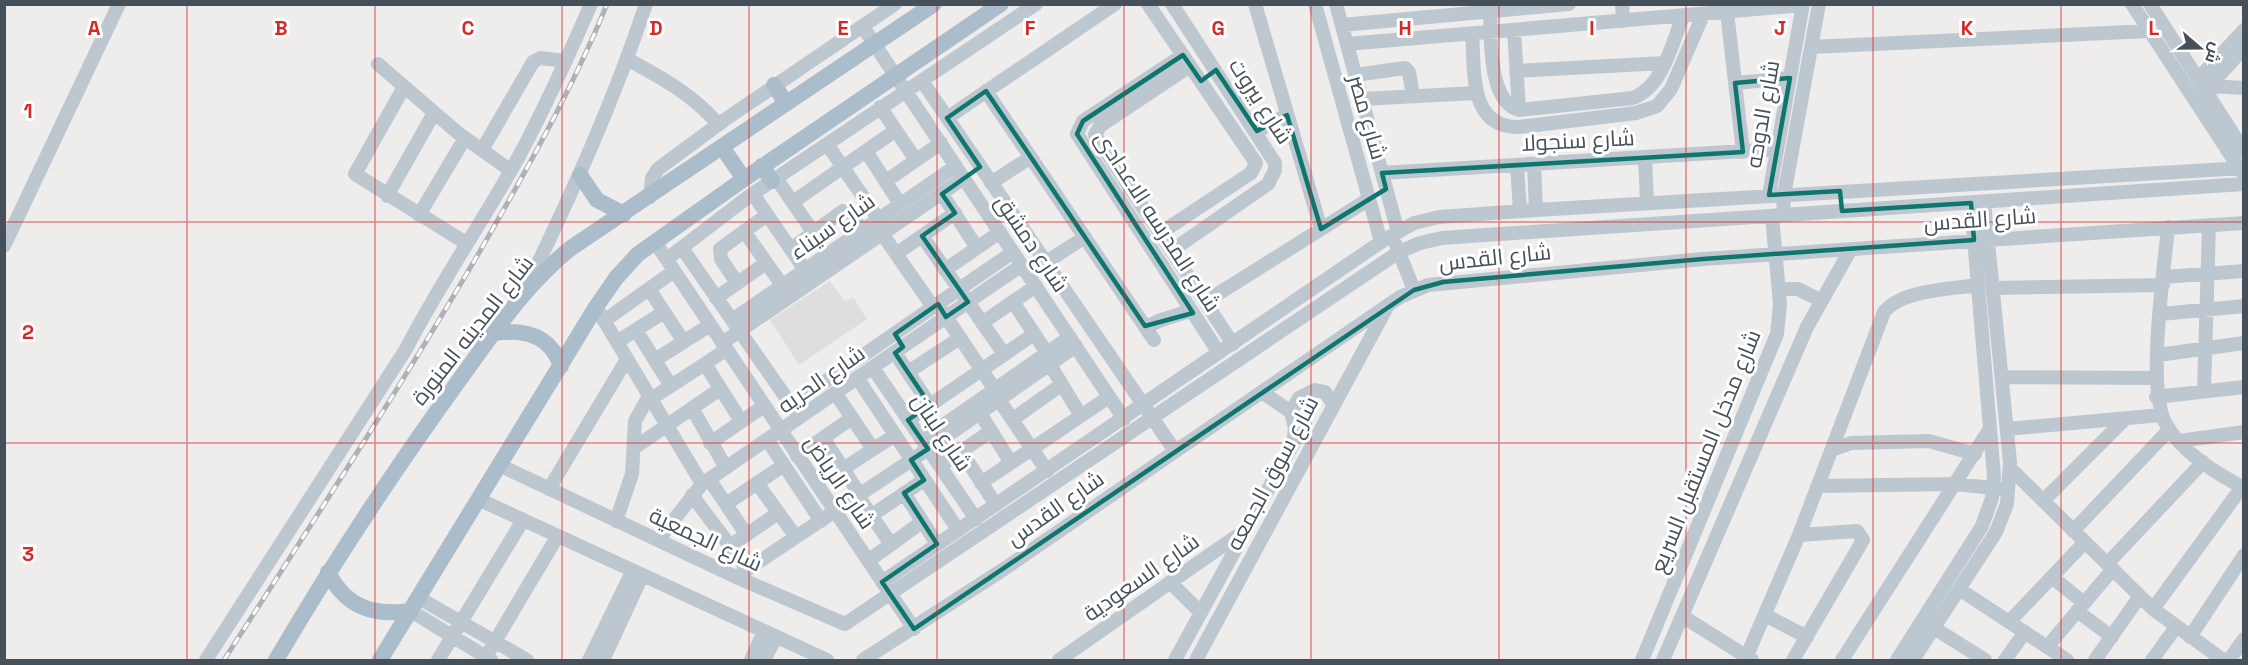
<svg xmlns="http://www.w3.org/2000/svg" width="2248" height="665" viewBox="0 0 2248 665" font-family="'Space Grotesk',Cairo,sans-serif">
  <rect width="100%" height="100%" fill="#efecec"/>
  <!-- education -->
  <path fill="#e0ddde" d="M830,281L845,301L853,297L867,319L799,365L770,320Z"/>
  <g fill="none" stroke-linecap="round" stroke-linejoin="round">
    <!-- minor -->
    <path stroke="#bdc7cf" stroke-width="14" d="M1148,4L1256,163L1251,173L1159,234
      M1255,4L1321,229
      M1315,4L1381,242
      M1336,4L1398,232
      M1490,4C1491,32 1487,102 1519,110L1633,98C1663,87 1672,43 1683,16
      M1622,4L1623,21
      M2132,4L2243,174
      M2150,4L2244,151
      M1727,12L1743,152
      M1342,25L1569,4
      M863,27L1124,419
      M1514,30L1519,110
      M1472,34C1475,70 1468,128 1519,127L1636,113L1657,106L1671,89L1703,15
      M1347,44L1803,5
      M1811,47L2149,31
      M1183,55L1083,121L1077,134L1219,353
      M627,59C662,78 692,94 718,124
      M378,64L458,133L510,170
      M1190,66L1100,126L1095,135L1233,344
      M1516,71L1664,63
      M1355,75L1405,68L1409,72L1413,96
      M2199,78L2244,30
      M922,81L1175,451
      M1735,83L1790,78
      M2210,86L2244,88
      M404,87L355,174L466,243
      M2206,90L2244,48
      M986,91L1154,340
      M1362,99L1476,93
      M880,107L916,160
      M947,118L1115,4
      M1257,131L1287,115
      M827,144L883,226
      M482,150L533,62L540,58L566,61
      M866,151L900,204
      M1645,157L1647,203
      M1534,164L1536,210
      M1517,165L1520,211
      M1382,173L1777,149
      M776,178L813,232
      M886,181L941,143
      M991,183L1031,157
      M753,194L805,270
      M942,194L977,248
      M1769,195L1803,4
      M387,196L434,113
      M650,197L652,178L658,169L723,121L895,4
      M793,202L896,130
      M419,215L465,138
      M1783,215L1784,195L1819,4
      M2168,227C2164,272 2146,389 2166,424C2181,452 2216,473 2244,488
      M744,231L782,285
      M883,235L933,307
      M922,236L1004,354
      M655,242L914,629
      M1396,245L1414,290
      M4,246L119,4
      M682,248L796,412
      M791,249L843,211L850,213L862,230
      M1171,251L1268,184L1275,170V163L1172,4
      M896,254L955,213
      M667,259L748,197L1036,4
      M1045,263L1085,237
      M945,270L1000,232
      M2164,277L2244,271
      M737,283L721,259L720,249L767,215
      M528,284C572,193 614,101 646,4
      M1993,288L2163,285
      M649,289L684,342
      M1779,289H1798L1820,300
      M716,298L766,263
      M1013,302L1047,353
      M1205,302L1369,199
      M596,307L702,484
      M942,311L995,390
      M2161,314L2244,306
      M732,320L956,166
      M604,321L674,271
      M982,323L1036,286
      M1146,328C1160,317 1175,318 1190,310
      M636,330L671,386
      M617,342L664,312
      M722,343L964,178
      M895,353L930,405
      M2158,355L2244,343
      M655,360L710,325
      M1049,363L1081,416
      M705,364L741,421
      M873,368L976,519
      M908,372L960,338
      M2002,377L2156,378
      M858,379L958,530
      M2204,391L2209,225
      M836,394L873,449
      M2156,397L2244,387
      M651,399L726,350
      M999,400L1047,471
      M791,405L1013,252
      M692,408L726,468
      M1291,412L1299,398L1315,390L1325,392L1333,404
      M980,413L1011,463
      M1013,419L1061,385
      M908,420L1034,334
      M2007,429L2161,415
      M824,439L860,495
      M922,440L1070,337
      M768,441L821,521
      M2179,441L2244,432
      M710,443L764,406
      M634,448L720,389
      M1832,450L1851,443L1929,441L1975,454
      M961,451L996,505
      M797,456L852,418
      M501,466L736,577L845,624L1399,252L1420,243L1442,238L2244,184
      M940,466L991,431
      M843,469L895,435
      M2011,469L2153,609L2223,660
      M709,479L746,534
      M757,483L796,537
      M981,483L1109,397
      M1819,486L1955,484L2002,489
      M549,489L627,359
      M904,493L937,544
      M692,495L747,569
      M858,496L891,544
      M480,500L827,660
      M2043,501L2126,418
      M726,504L784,465
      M872,515L924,480
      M616,521L632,474L635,421L649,396
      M2073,531L2169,430
      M658,540L702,484L1022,265
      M730,546L778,513
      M868,561L922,522
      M2107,564L2203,462
      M736,577L928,449L1076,346
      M2052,577L2084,603
      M882,582L1381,242L1414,223L1439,217L1536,210L2244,168
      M1170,582L1201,613
      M1959,589L2067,660
      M419,598L527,660
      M2153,609L2242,487
      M411,611L491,660
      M2077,611L2112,637
      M1765,615L1807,637
      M1682,616L1752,660
      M2009,622L2084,543
      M1934,628L1985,660
      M2190,637L2244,555
      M2047,647L2113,569
      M206,660L406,349C440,283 482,223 518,158C545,108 568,57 591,4
      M438,660L523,520
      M484,660L557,537
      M589,660L632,572
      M603,660L642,576
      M751,660L763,633
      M764,660L775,639
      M863,660L1004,569L1400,297L1428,285L1703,259L2244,223
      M1059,660L1244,531
      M1175,660L1293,444L1295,428L1291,412L1262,392
      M1196,660L1386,309
      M1642,660L1777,334L1780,304L1772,216
      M1663,660L1807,327L1851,249
      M1745,660L1799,535L1884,312C1901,290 1951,289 1978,285
      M1793,660L1863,540L1857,531L1799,535
      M1842,660L1989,430
      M1897,660L1982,526L1992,498L1994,476L1971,203
      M1913,660L1996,532L2007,504L2010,462L1984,202
      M2005,660L2025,632
      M2095,660L2140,596
      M2152,660L2176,627
      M2229,660L2244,639"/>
    <!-- major -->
    <path stroke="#abbccb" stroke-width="16" d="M774,85L786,103
      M722,147L744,179
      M762,166L772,181
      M580,175L597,200L624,214
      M494,333C524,329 550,334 561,366
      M328,572C346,608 374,616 411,611
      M276,660C333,563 394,470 460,379C494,332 526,284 571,248L934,4
      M380,660L596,307L616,278L638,254L744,179L1001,4"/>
    <defs>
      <path id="rail" d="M224,660C311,525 399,390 480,251C526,171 572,90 607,4"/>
    </defs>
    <!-- rail casing -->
    <use href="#rail" stroke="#aeb1b7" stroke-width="5"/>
    <!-- rail -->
    <use href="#rail" stroke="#fff" stroke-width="3" stroke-dasharray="9" stroke-linecap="butt"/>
  </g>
  <!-- marked area -->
  <path fill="none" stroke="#0f766e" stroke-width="4.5" stroke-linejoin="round" d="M1183,55L1201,81L1216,70L1257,131L1287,115L1321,229L1386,189L1382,173L1743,152L1735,83L1790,78L1769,195L1840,191L1842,211L1971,203L1974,240L1703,259L1443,282L1414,290L914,629L882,582L937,544L904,493L924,480L911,460L928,449L908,420L930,405L895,353L903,347L895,334L938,304L946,317L968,302L922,236L955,213L942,194L980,167L947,118L986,91L1145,326L1193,313L1077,134L1083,121Z"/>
  <!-- grid -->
  <path fill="none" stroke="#d62828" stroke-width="1.5" stroke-opacity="0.55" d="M187,4V660M375,4V660M562,4V660M749,4V660M937,4V660M1124,4V660M1311,4V660M1499,4V660M1686,4V660M1873,4V660M2061,4V660M4,222H2244M4,443H2244"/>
  <g text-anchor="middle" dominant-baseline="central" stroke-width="6" stroke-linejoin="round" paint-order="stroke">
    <!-- street labels -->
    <g font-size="22" fill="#455059" stroke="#fff">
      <text transform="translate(1261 101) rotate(57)">شارع بيروت</text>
      <text transform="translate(1762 114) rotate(-80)">شارع الدوحه</text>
      <text transform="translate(1368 117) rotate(74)">شارع مصر</text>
      <text transform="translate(1578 140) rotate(-3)">شارع سنجولا</text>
      <text transform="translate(1980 219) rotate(-4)">شارع القدس</text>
      <text transform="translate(1158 221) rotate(57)">شارع المدرسه الاعدادى</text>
      <text transform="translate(832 226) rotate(-35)">شارع سيناء</text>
      <text transform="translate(1032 243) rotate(56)">شارع دمشق</text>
      <text transform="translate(1495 257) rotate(-6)">شارع القدس</text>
      <text transform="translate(472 330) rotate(-52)">شارع المدينه المنورة</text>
      <text transform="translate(821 379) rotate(-35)">شارع الحريه</text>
      <text transform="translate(942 432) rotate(56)">شارع لبنان</text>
      <text transform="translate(1705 451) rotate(-68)">شارع مدخل المستقبل السريع</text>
      <text transform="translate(1272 473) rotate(-62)">شارع سوق الجمعه</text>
      <text transform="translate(840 482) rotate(56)">شارع الرياض</text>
      <text transform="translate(1055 508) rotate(-35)">شارع القدس</text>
      <text transform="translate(706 539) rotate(25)">شارع الجمعية</text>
      <text transform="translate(1141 577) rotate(-35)">شارع السعودية</text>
    </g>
  </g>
  <g font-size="20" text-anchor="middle" font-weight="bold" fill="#d62828" stroke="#fff" stroke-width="6" stroke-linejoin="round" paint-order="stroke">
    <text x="94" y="35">A</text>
    <text x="281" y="35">B</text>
    <text x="468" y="35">C</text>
    <text x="656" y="35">D</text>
    <text x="843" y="35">E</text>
    <text x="1030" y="35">F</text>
    <text x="1218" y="35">G</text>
    <text x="1405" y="35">H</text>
    <text x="1592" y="35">I</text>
    <text x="1780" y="35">J</text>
    <text x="1967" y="35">K</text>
    <text x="2154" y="35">L</text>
    <text x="28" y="118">1</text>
    <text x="28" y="339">2</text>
    <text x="28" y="561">3</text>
  </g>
  <!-- border -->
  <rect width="2248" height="665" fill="none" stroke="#455059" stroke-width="12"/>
  <!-- north arrow -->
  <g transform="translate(2200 48) rotate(110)" stroke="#ffffff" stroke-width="4.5" paint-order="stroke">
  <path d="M0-4.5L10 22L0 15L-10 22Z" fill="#455059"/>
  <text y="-9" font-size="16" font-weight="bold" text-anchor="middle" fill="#455059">ش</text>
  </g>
</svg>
